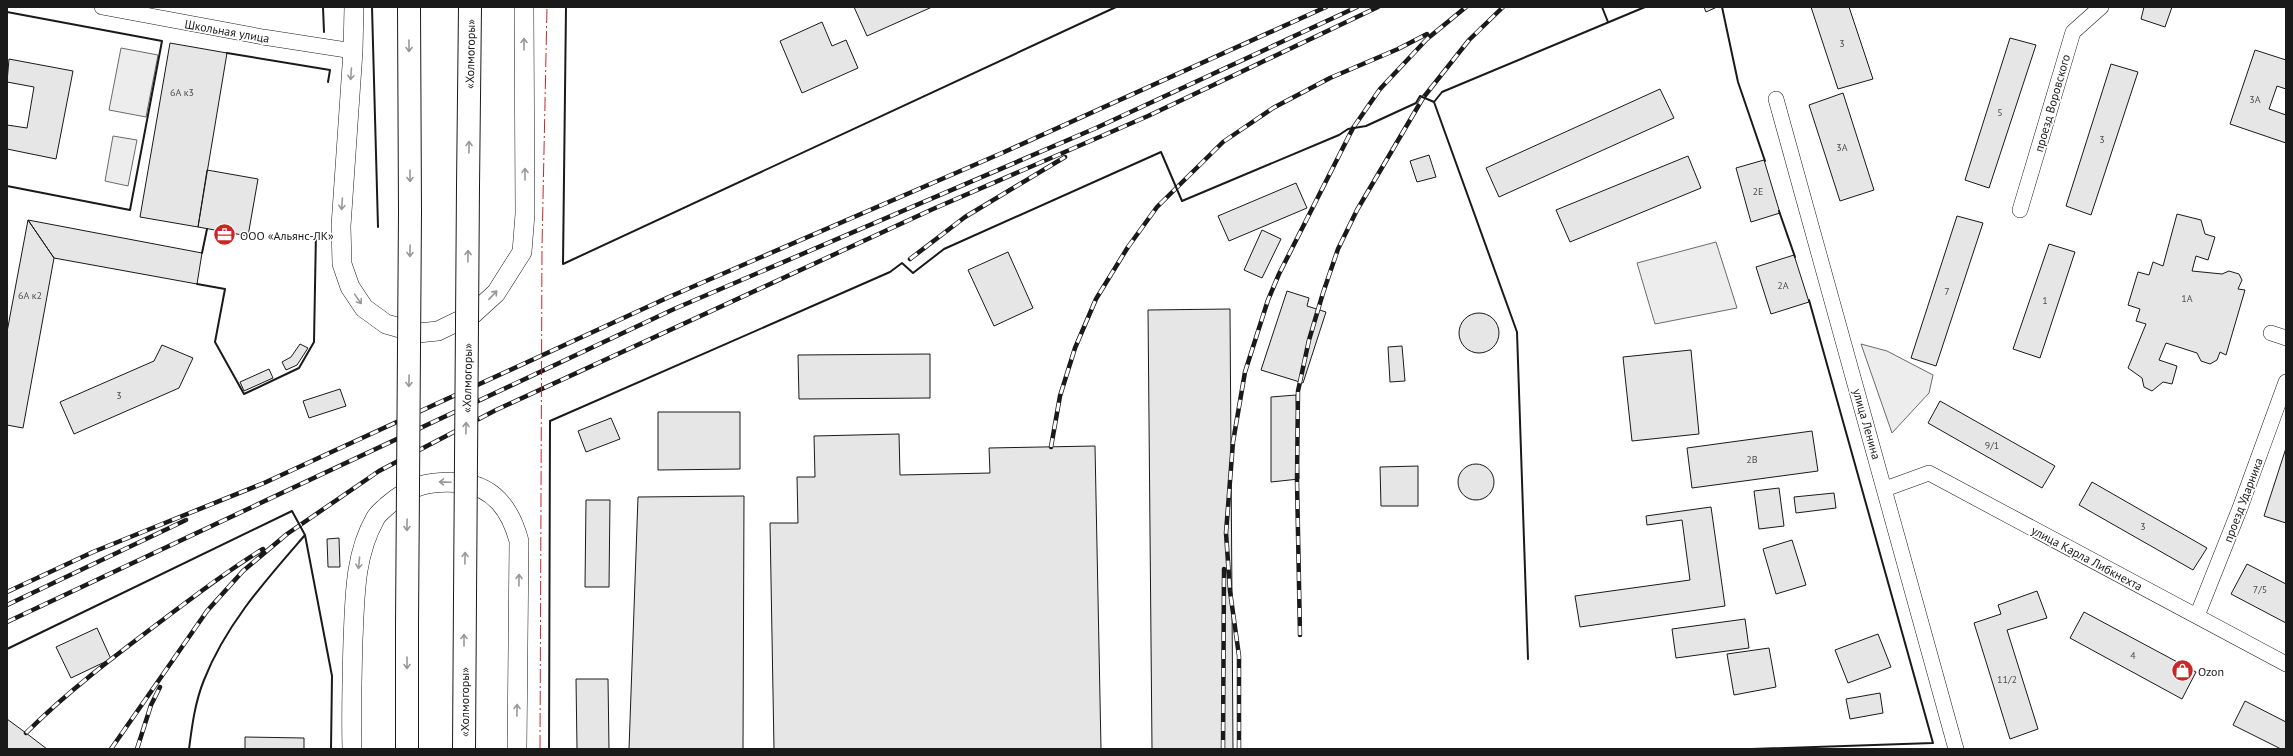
<svg xmlns="http://www.w3.org/2000/svg" width="2293" height="756" viewBox="0 0 2293 756" font-family="'PT Sans',sans-serif">
  <rect width="100%" height="100%" fill="#fff"/>
  <!-- built -->
  <path fill="#ededed" stroke="#6a6a6a" d="M121,48L158,55L146,117L109,110Z
    M113,136L137,140L128,186L105,181Z
    M1716,242L1737,308L1655,324L1637,263Z
    M1861,344L1887,351L1933,375L1929,393L1892,433Z"/>
  <!-- building -->
  <path fill="#e6e6e6" stroke="#1a1a1a" d="M854,7H932L867,36Z
    M1704,7H1717L1706,12Z
    M1811,7H1849L1873,79L1838,89Z
    M2144,7H2172L2165,27L2141,19Z
    M822,22L832,46L846,40L858,68L802,93L780,41Z
    M2010,38L2036,45L1989,188L1965,180Z
    M170,43L227,53L198,227L140,217Z
    M2255,50L2286,60V89L2277,86L2269,109L2286,115V143L2230,124Z
    M9,59L73,71L56,159L7,149V125L27,128L34,87L7,82Z
    M2111,64L2138,72L2091,215L2066,206Z
    M1660,89L1674,118L1499,197L1486,168Z
    M1843,93L1874,190L1840,201L1809,105Z
    M1429,155L1436,177L1417,182L1410,161Z
    M1688,156L1701,188L1570,242L1556,210Z
    M1764,160L1780,213L1751,222L1736,168Z
    M207,170L258,179L248,236L198,227Z
    M1296,183L1307,208L1229,241L1218,216Z
    M2177,214L2201,220L2205,234L2215,237L2208,260L2196,256L2192,271L2222,274L2229,271L2239,274L2242,280L2238,289L2245,290L2226,355L2220,352L2217,360L2210,364L2201,361L2197,353L2166,343L2159,360L2177,366L2172,384L2163,382L2152,391L2144,387L2142,378L2128,368L2146,324L2136,321L2140,309L2128,305L2138,272L2149,275L2153,262L2163,266Z
    M1957,216L1983,223L1936,366L1911,358Z
    M28,220L54,258L23,428L7,425V332Z
    M28,220L202,253L197,284L54,258Z
    M1262,230L1281,239L1262,278L1244,270Z
    M2049,244L2075,252L2040,358L2013,349Z
    M1008,252L1033,308L994,326L968,270Z
    M1794,255L1809,302L1771,314L1756,267Z
    M1287,291L1309,298L1307,306L1326,312L1303,383L1261,370Z
    M1230,309L1233,749H1152L1148,310Z
    M1459 333a20 20 0 1 1 40 0a20 20 0 1 1-40 0Z
    M300,344L308,348L297,365L286,370L282,362L291,357Z
    M162,345L193,358L179,388L74,434L60,402L154,361Z
    M1402,346L1405,381L1390,382L1388,347Z
    M1691,350L1699,434L1632,441L1623,357Z
    M930,354V398L799,399L798,355Z
    M269,369L273,378L244,391L240,382Z
    M340,389L346,406L309,418L303,401Z
    M1296,395L1299,479L1271,482V397Z
    M1940,401L2055,466L2042,488L1928,423Z
    M658,412H740V469L658,470Z
    M611,418L620,439L586,452L578,431Z
    M1812,431L1818,471L1692,488L1687,448Z
    M899,434L900,475L990,473L989,448L1095,446L1101,749H774L770,523H798L797,477H815L814,436Z
    M2286,448V523L2264,516Z
    M1458 482a18 18 0 1 1 36 0a18 18 0 1 1-36 0Z
    M1418,466V506H1381L1380,467Z
    M2092,482L2207,548L2193,570L2079,505Z
    M1779,488L1784,526L1759,529L1754,491Z
    M1834,493L1836,508L1796,513L1794,497Z
    M744,496L743,749H629L638,497Z
    M586,500H610L609,587H585Z
    M1711,507L1725,606L1580,627L1575,596L1690,580L1682,520L1647,525L1646,516Z
    M339,538L340,567H328L327,539Z
    M1792,540L1806,585L1776,594L1763,549Z
    M2247,564L2286,584V623L2231,594Z
    M2037,591L2047,618L2007,630L2038,729L2010,739L1974,623L2001,614L1998,605Z
    M2084,612L2196,672L2182,699L2070,638Z
    M1745,619L1749,648L1676,658L1672,629Z
    M97,628L111,659L71,678L56,647Z
    M1878,634L1891,667L1848,683L1835,650Z
    M1769,648L1776,687L1734,695L1727,654Z
    M576,679H608L609,749H577Z
    M1880,693L1883,713L1850,719L1846,699Z
    M2245,701L2286,722V749H2281L2233,725Z
    M7,719L26,733L47,749H7Z
    M245,737L304,738V749H245Z"/>
  <g fill="none" stroke-linecap="round" stroke-linejoin="round">
    <defs>
      <path id="minor" d="M102,7L263,37L353,51
        M1776,99L1956,749
        M2020,210L2073,32L2101,7
        M2271,333L2286,338
        M1885,489L1929,473L2286,664
        M2197,616L2240,508L2286,382"/>
      <path id="tertiary" d="M354,7L353,51L341,226L342,264L350,287L364,308L386,324L418,333L438,331L473,314L496,293L522,252L525,214L524,7
        M352,749C351,713 352,676 353,640C355,599 354,556 375,519C377,514 383,510 387,506C410,485 431,480 462,483C495,487 511,511 519,541L517,749"/>
      <path id="trunk" d="M409,7L410,212
        M468,186L470,7
        M407,624V749
        M464,749L465,597"/>
    </defs>
    <!-- minor casing -->
    <use href="#minor" stroke="#1a1a1a" stroke-width="16"/>
    <!-- tertiary casing -->
    <use href="#tertiary" stroke="#1a1a1a" stroke-width="20"/>
    <!-- trunk casing -->
    <use href="#trunk" stroke="#1a1a1a" stroke-width="24"/>
    <!-- minor -->
    <use href="#minor" stroke="#fff" stroke-width="15"/>
    <!-- tertiary -->
    <use href="#tertiary" stroke="#fff" stroke-width="19"/>
    <!-- trunk -->
    <use href="#trunk" stroke="#fff" stroke-width="22"/>
    <defs>
      <path id="rail" d="M910,259L965,217L1065,157
        M1051,447L1060,396L1075,348L1096,299L1128,247L1157,207L1223,142L1273,108L1330,78L1398,49L1427,34
        M7,592L93,552L264,483L669,297L1002,153L1326,7
        M7,605L186,520
        M7,622L674,309L1096,128L1357,7
        M1300,635L1297,481L1298,391L1309,340L1323,293L1338,249L1357,210L1423,98L1469,40L1503,7
        M26,733C68,691 116,655 164,619C196,595 228,570 263,549
        M111,749L207,611L243,571L287,534L379,471L496,410L933,209L1148,116L1378,7
        M137,749L151,705L160,687
        M1223,749L1224,569
        M1239,749V656L1230,591L1226,533L1233,442L1245,372L1268,300L1279,274L1353,128L1380,89L1427,39L1466,7"/>
    </defs>
    <!-- rail casing -->
    <use href="#rail" stroke="#1a1a1a" stroke-width="4.5"/>
    <!-- rail -->
    <use href="#rail" stroke="#fff" stroke-width="3" stroke-dasharray="9" stroke-linecap="butt"/>
    <defs>
      <path id="trunk-bridge" d="M465,597L468,186
        M407,624L410,212"/>
    </defs>
    <!-- trunk-bridge casing -->
    <use href="#trunk-bridge" stroke="#1a1a1a" stroke-width="24" stroke-linecap="butt"/>
    <!-- trunk-bridge -->
    <use href="#trunk-bridge" stroke="#fff" stroke-width="22"/>
    <!-- wall -->
    <path stroke="#1a1a1a" stroke-width="2" d="M323,7L324,32
      M372,7L378,227
      M566,7L563,264L1116,7
      M1602,7L1608,22
      M1722,7L1738,82L1765,161
      M7,12L162,41L130,210L7,186
      M227,53L330,70L328,82
      M1434,102L1517,332L1528,659
      M1779,211L1795,257
      M202,253L207,229
      M197,284L225,289L215,342L244,394L299,368L314,342L316,232
      M7,649L292,511L305,535L332,676L331,749
      M189,749C192,726 195,702 204,680C226,624 266,580 305,535
      M549,749L550,421L890,272L902,263L913,273L944,249L1161,152L1182,201L1339,135L1348,129L1366,126L1416,103L1420,96L1434,102L1442,92L1645,7
      M1752,749L1933,743L1809,300"/>
    <!-- power -->
    <path stroke="#c62828" stroke-width="1" stroke-dasharray="14 3 2 3" stroke-linecap="butt" d="M540,749L542,247L547,7"/>
  </g>
  <!-- one-way arrows -->
  <defs><path id="oneway-shaft" d="M-6 0H5M1.5-3L5.5 0L1.5 3" fill="none" stroke-width="1.6" stroke-linecap="round" stroke-linejoin="round"/></defs>
  <g stroke="#989898">
    <use href="#oneway-shaft" transform="translate(524 44) rotate(-90)"/>
    <use href="#oneway-shaft" transform="translate(409 46) rotate(90)"/>
    <use href="#oneway-shaft" transform="translate(351 74) rotate(94)"/>
    <use href="#oneway-shaft" transform="translate(469 147) rotate(-89)"/>
    <use href="#oneway-shaft" transform="translate(525 174) rotate(-90)"/>
    <use href="#oneway-shaft" transform="translate(410 176) rotate(90)"/>
    <use href="#oneway-shaft" transform="translate(342 204) rotate(94)"/>
    <use href="#oneway-shaft" transform="translate(410 251) rotate(91)"/>
    <use href="#oneway-shaft" transform="translate(468 256) rotate(-89)"/>
    <use href="#oneway-shaft" transform="translate(493 295) rotate(-47)"/>
    <use href="#oneway-shaft" transform="translate(358 299) rotate(55)"/>
    <use href="#oneway-shaft" transform="translate(409 381) rotate(91)"/>
    <use href="#oneway-shaft" transform="translate(466 428) rotate(-89)"/>
    <use href="#oneway-shaft" transform="translate(445 482) rotate(-178)"/>
    <use href="#oneway-shaft" transform="translate(407 525) rotate(91)"/>
    <use href="#oneway-shaft" transform="translate(465 558) rotate(-89)"/>
    <use href="#oneway-shaft" transform="translate(359 563) rotate(96)"/>
    <use href="#oneway-shaft" transform="translate(519 580) rotate(-89)"/>
    <use href="#oneway-shaft" transform="translate(464 640) rotate(-90)"/>
    <use href="#oneway-shaft" transform="translate(407 663) rotate(90)"/>
    <use href="#oneway-shaft" transform="translate(517 710) rotate(-89)"/>
  </g>
  <!-- icons -->
  <defs>
    <symbol id="office-disc" viewBox="-11 -11 22 22"><circle r="9.5" fill="#c62828" stroke="#fff"/><path d="M-6-3h4V-5.5h4V-3h4V5H-6ZM-1-4.5V-3h2v-1.5ZM-6 0V1H6V0Z" fill="#fff"/></symbol>
    <symbol id="shop-disc" viewBox="-11 -11 22 22"><circle r="9.5" fill="#c62828" stroke="#fff"/><path d="M-5-2.5h2.3a2.7 3.5 0 0 1 5.4 0H5L5.5 6h-11ZM-1.5-2.5h3a1.5 2.3 0 0 0-3 0Z" fill="#fff"/></symbol>
  </defs>
  <g fill-rule="evenodd">
    <use href="#office-disc" x="212" y="222" width="25" height="25"/>
    <use href="#shop-disc" x="2170" y="658" width="25" height="25"/>
  </g>
  <g text-anchor="middle" dominant-baseline="central" stroke-width="3" stroke-linejoin="round" paint-order="stroke">
    <!-- number labels -->
    <g font-size="10" fill="#4d4d4d">
      <text x="1842" y="43">3</text>
      <text x="182" y="92">6А к3</text>
      <text x="2255" y="99">3А</text>
      <text x="2000" y="112">5</text>
      <text x="2102" y="139">3</text>
      <text x="1842" y="147">3А</text>
      <text x="1758" y="191">2Е</text>
      <text x="1783" y="285">2А</text>
      <text x="1947" y="291">7</text>
      <text x="30" y="295">6А к2</text>
      <text x="2187" y="298">1А</text>
      <text x="2045" y="300">1</text>
      <text x="119" y="395">3</text>
      <text x="1992" y="445">9/1</text>
      <text x="1752" y="459">2В</text>
      <text x="2143" y="526">3</text>
      <text x="2260" y="589">7/5</text>
      <text x="2133" y="655">4</text>
      <text x="2007" y="679">11/2</text>
    </g>
    <!-- street labels -->
    <g font-size="12" fill="#1a1a1a" stroke="#fff">
      <text transform="translate(227 31) rotate(10)">Школьная улица</text>
      <text transform="translate(470 54) rotate(-89)">«Холмогоры»</text>
      <text transform="translate(2052 103) rotate(-74)">проезд Воровского</text>
      <text transform="translate(467 378) rotate(-89)">«Холмогоры»</text>
      <text transform="translate(1867 424) rotate(74)">улица Ленина</text>
      <text transform="translate(2243 500) rotate(-69)">проезд Ударника</text>
      <text transform="translate(2087 558) rotate(28)">улица Карла Либкнехта</text>
      <text transform="translate(464 702) rotate(-90)">«Холмогоры»</text>
    </g>
    <!-- poi labels -->
    <g font-size="12" fill="#1a1a1a" stroke="#fff" text-anchor="start">
      <text x="240" y="235">ООО «Альянс-ЛК»</text>
      <text x="2198" y="671">Ozon</text>
    </g>
  </g>
  <!-- border -->
  <rect width="2293" height="756" fill="none" stroke="#1a1a1a" stroke-width="16"/>
</svg>
